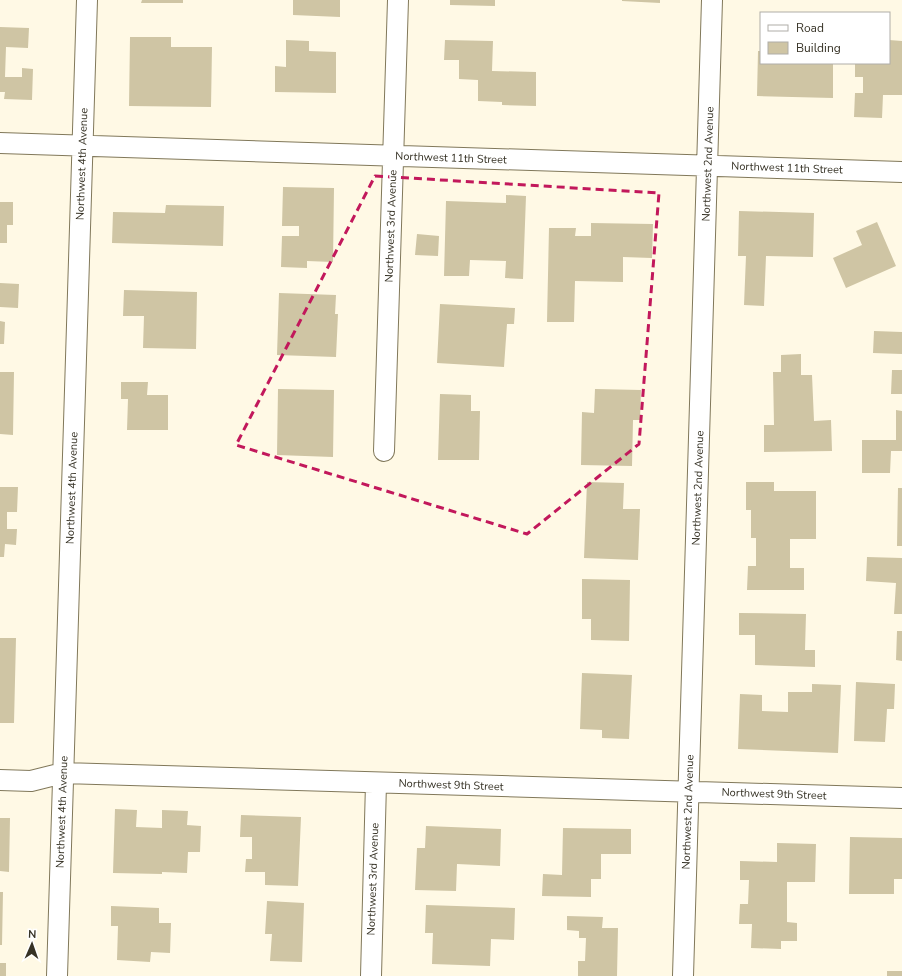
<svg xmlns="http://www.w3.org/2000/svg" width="902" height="976" viewBox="0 0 902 976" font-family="'Nunito Sans',sans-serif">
  <rect width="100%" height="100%" fill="#fff9e5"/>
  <!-- building -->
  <path fill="#cfc5a4" d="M142,0H183V3H141Z
    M293,0H340V17L293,15Z
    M450,0H495V6L450,5Z
    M622,0H660V3L622,1Z
    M0,27L29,28L28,48L6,47L5,77H22V68L33,69L32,100L4,99L5,92H0Z
    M130,37H171V47H212L211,107L129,106Z
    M286,40L309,41V51L336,52V93L275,92V66L286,67Z
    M445,40L493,41L492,71L536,72V106L502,105V102L478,101V80L459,79V60H444Z
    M889,40L902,41V95H883L882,118L854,117L855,93H863V77H855V63H889Z
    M758,51H761V63H833V98L757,96Z
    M283,187L334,188L333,262L307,261V268L281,267L282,236H299V226H282Z
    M506,195L526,196L523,279L505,278L506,261L470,260L469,276H444L446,201L506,203Z
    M0,202H13V225H7V243H0Z
    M166,205L224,206L223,246L112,243L113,212L165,213Z
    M739,211L814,213L813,257L766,256L764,306L744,305L746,256H738Z
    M877,222L896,266L846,288L833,258L862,245L856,231Z
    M591,223L653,224L652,258L623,257V282L575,281L574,322H547L549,228H576L575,236H591Z
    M417,234L439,236L438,256L415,255Z
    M0,283L19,284L18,308L0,307Z
    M124,290L197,292L196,349L143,348L144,316H123Z
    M279,293L336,295L335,314H338L336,357L277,355Z
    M440,304L515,308L514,324H507L504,367L437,363Z
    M0,321L5,322L4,344H0Z
    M874,331L902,332V354L873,353Z
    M801,354V375H812L814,421L831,420L832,451L764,452V425H774L773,372H781V355Z
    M892,370H902V394H891Z
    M0,372H14L13,435L0,434Z
    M121,382H148L147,395H168V430H127L128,399H121Z
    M278,389L334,390L333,457L277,455Z
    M595,389L641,390L640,420H633L632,466L581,465L582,412L594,413Z
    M440,394L471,395V411H480L479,460H438Z
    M896,410L902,411V451H891L890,473H862V440H896Z
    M587,482L624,483L623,509H640L638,560L584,558Z
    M746,482H774V491H816V539H790V568H804V590H747L748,566H756V538H751V510H746Z
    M0,487H18L17,512H7V529H17L16,545L5,544L4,557H0Z
    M898,488H902V546H897Z
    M867,557L902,558V614H894L896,583L866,581Z
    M582,579L630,580L629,641L591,640V619H582Z
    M739,613L806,614L805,650H815V667L755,665V635H739Z
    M897,631H902V661L896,660Z
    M0,638H16L14,723H0Z
    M582,673L632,675L629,739L602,738V730L580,729Z
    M856,682L895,684L894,709H887L885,742L854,741Z
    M812,684L841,685L838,753L738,749L740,694L762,695V711L788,712V692H812Z
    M115,809L137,810L136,827L162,828V810L188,811L187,825L201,826L200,852H188L187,873L162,872V874L113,873Z
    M241,815L301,817L298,886L265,885V872H245L246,859H252V837H240Z
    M0,818H10L9,872L0,871Z
    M426,826L501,829L500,866L457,864L456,891L415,890L417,848H425Z
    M563,828L631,829V854H601V879H591V897L542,896L543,874L562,875Z
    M850,837L902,838V879H894V894H849Z
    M777,843L816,844L815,882H787V922L797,923V941H781V949L751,948L752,924H739L740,904H748L749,880H740V861L777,862Z
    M0,892H3L2,945H0Z
    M267,901L304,903L302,962L270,961L272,934H265Z
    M426,905L515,908L514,940L491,939L490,966L432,964L433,933H425Z
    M111,906L159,908V923H171L170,953L151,952L150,962L117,960L118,926H111Z
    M567,916L603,917L602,928H618L617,976H578V961H585L586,938H579V931L567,930Z
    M0,963H6V976H0Z
    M887,971H902V976H887Z"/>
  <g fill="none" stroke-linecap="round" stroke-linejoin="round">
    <defs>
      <path id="street" d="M0,143L902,172
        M384,451L398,0
        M0,780L31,781L63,773L902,798
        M57,976L87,0
        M371,976L376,783
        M683,976L712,0"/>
    </defs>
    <!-- street casing -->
    <use href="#street" stroke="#81785a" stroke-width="22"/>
    <!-- street -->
    <use href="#street" stroke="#fff" stroke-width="20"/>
  </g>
  <!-- marked area -->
  <path fill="none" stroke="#c2185b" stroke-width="3" stroke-dasharray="8 5" stroke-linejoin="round" d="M375,176L659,193L639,444L527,534L236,445Z"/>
  <g text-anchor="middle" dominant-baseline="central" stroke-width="3" stroke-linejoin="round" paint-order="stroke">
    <!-- street labels -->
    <g font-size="11" fill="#363225" stroke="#fff">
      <text transform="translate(451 158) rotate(2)">Northwest 11th Street</text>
      <text transform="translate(82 164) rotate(-88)">Northwest 4th Avenue</text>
      <text transform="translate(708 164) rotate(-88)">Northwest 2nd Avenue</text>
      <text transform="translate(787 168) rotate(2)">Northwest 11th Street</text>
      <text transform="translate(391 226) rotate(-88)">Northwest 3rd Avenue</text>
      <text transform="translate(72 488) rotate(-88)">Northwest 4th Avenue</text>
      <text transform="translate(698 488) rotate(-88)">Northwest 2nd Avenue</text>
      <text transform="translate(451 785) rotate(2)">Northwest 9th Street</text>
      <text transform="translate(774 794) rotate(2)">Northwest 9th Street</text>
      <text transform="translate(62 812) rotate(-88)">Northwest 4th Avenue</text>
      <text transform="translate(688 812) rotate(-88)">Northwest 2nd Avenue</text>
      <text transform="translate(373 879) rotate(-88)">Northwest 3rd Avenue</text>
    </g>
  </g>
  <!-- legend -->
  <rect x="760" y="12" width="130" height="52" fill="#ffffff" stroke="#afada8"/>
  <rect x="768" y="25" width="20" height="6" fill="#ffffff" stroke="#afada8"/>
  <text x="796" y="32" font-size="12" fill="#363225">Road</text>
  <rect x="768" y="42" width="20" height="12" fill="#cfc5a4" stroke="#afada8"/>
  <text x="796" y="52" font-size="12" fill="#363225">Building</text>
  <!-- north arrow -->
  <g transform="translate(32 944) rotate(2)" stroke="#ffffff" stroke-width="3" paint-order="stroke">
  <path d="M0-3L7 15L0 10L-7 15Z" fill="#363225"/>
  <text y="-6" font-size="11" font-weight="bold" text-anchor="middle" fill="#363225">N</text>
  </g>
</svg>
